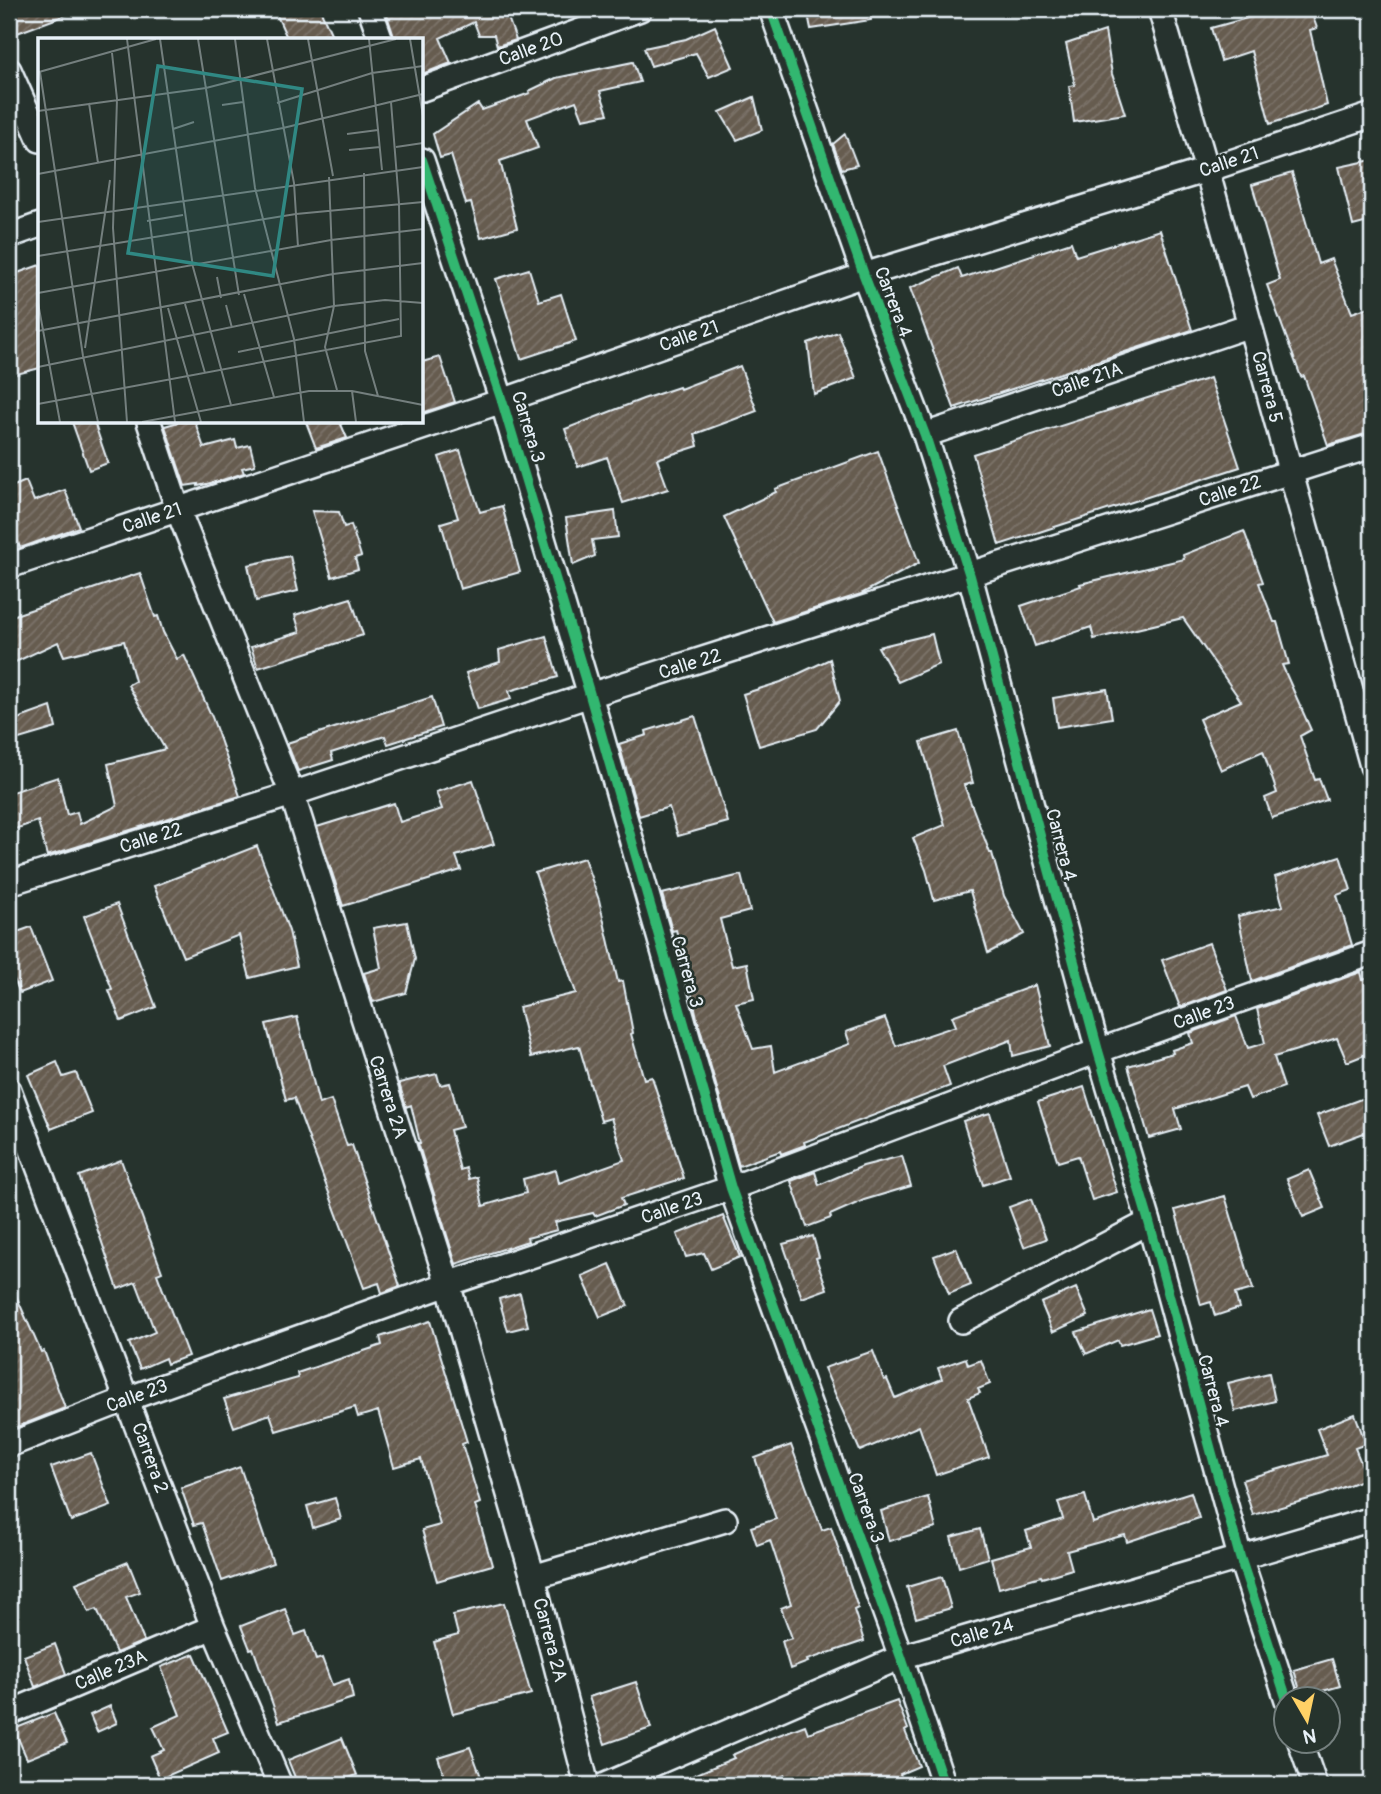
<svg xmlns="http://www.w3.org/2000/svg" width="1381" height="1794" viewBox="0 0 1381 1794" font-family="Pangolin,sans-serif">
  <defs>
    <pattern id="building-hatch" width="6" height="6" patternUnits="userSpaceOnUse" patternTransform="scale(1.75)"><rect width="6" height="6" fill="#665c50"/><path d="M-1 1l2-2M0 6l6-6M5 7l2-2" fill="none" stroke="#7c746a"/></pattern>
  </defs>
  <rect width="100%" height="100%" fill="#26332d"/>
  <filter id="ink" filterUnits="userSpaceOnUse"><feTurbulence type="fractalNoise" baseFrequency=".0143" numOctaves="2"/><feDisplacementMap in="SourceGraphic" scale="14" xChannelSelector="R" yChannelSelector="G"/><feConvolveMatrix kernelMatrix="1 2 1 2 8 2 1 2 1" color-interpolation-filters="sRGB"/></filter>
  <g filter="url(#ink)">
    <!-- building -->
    <path fill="url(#building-hatch)" stroke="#e8f1f8" stroke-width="2" d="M9,9H76L77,11L9,36Z
      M274,9H320L334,40H288Z
      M385,9H505L516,40L497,46L494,35H479L474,22L440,38L451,63L422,74V40H395Z
      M807,9H870L871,20L811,29Z
      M1280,9H1310L1317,28L1310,30L1327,105L1270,124L1251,51L1221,61L1211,28Z
      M715,26L733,67L709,77L696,53L651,66L644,48L686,39Z
      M1105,31L1112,74L1125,114L1074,122L1069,86L1075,85L1066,44Z
      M633,62L640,82L600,91L608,114L583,119L576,101L527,119L538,148L500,161L517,228L481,238L471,203L466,204L451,155L440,158L433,134L478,104L482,110L530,93L529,91L556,78Z
      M754,97L762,130L737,140L720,112Z
      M845,134L857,165L842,169L833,144Z
      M1372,160V221L1353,226L1339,167Z
      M1292,173L1318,264L1331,259L1352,313L1372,306V432L1328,445L1304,376L1301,377L1267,285L1280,280L1252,185Z
      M1160,230L1192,330L954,408L910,288L958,268L962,278L1071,242L1076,256Z
      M40,265V368L9,376V276Z
      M529,269L539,301L561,294L576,341L521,359L496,279Z
      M838,332L856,378L814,394L808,343Z
      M440,357L455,402L422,413V362Z
      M740,366L757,411L695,434L698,446L657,459L668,489L623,503L607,457L578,467L565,429L643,399L679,387L680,389Z
      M1210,378L1240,467L999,545L973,454Z
      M72,422H94L108,463L89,470Z
      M178,422H195L204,448L235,440L237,448L250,445L255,465L242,468L244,473L219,481L198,486V484L185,486L165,426Z
      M306,422H340L347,438L316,448Z
      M460,450L480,512L502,506L520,572L460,589L441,523L458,518L439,457Z
      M878,451L919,563L861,594L773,622L724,517L776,492L775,489Z
      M26,481L34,501L65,490L79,527L20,548L9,516V488Z
      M312,511L339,512L344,527L351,525L361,556L355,558L358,569L332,577Z
      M615,511L618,537L592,540L595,556L573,565L566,518Z
      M1244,531L1263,582L1259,583L1274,622H1277L1289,664L1282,665L1311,730L1300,736L1315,780L1319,779L1327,800L1272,818L1265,798L1277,793L1263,751L1221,770L1199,719L1241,701L1183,618L1094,639L1091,627L1035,646L1021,606L1081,586L1080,584L1184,559L1183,555Z
      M290,556L298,591L256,601L248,565Z
      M140,573L155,617L158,616L163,632L177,659L184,655L212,717L240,796L47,856L38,821L9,831V793L58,777L67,815L77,812L80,824L117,806L108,764L165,749L128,685L135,681L124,641L64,656L58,642L9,665V617Z
      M351,598L363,635L258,668L251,647L300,632L295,615Z
      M932,634L939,664L898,682L878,647Z
      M546,636L558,677L509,691L511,699L478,709L466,673L500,662L499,650Z
      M830,659L840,701L817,729L759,746L743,694L781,682Z
      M1107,689L1112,718L1057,727L1053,698Z
      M432,697L441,727L388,744L385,736L331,753L333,760L298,771L287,743Z
      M51,707L56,728L9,742V722Z
      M695,716L728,822L678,836L669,807L639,816L619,744L647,735L646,731Z
      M958,731L973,783L964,785L990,853H992L1004,896L1024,934L988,953L970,891L934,900L926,870L913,838L945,825L921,742Z
      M473,780L494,844L456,856L461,870L343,906L317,827L394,803L400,822L442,809L436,792Z
      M257,846L289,931L297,966L250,978L239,935L183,957L154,886Z
      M1340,856L1351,890L1337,895L1352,945L1252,981L1238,916L1283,906L1275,877Z
      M584,858L599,900L618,982L623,981L633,1033L631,1034L644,1079L652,1077L684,1178L621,1198L624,1205L595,1216L593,1213L555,1222L557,1230L527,1238L528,1241L456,1264L418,1143H420L411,1105L406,1107L399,1083L437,1074L440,1085L450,1083L462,1127L450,1130L460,1170L466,1168L469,1179L477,1177L483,1206L526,1193L523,1179L556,1170L559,1183L624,1160L611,1118L601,1121L579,1046L531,1057L519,1007L576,993L535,873Z
      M741,875L750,911L720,919L732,966L747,963L754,999L736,1003L753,1049L771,1046L775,1072L850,1044L846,1032L885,1018L896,1046L956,1026L952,1016L1035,985L1050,1046L1013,1056L1011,1040L943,1066L950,1086L804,1142L805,1145L781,1154L780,1151L739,1166L697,1018L686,966L676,930L672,931L662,894Z
      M117,904L156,1007L121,1021L109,990L112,989L84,916Z
      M407,922L415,959L406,993L373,1002L364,973L381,968L373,928Z
      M31,927L52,981L20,993L9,968V935Z
      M1209,943L1227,990L1180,1007L1162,960Z
      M1361,972L1363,980L1372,977V1052L1347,1062L1337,1038L1274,1057L1284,1087L1250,1099L1245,1087L1175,1109L1181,1129L1149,1138L1128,1066L1173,1053L1172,1050L1193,1043L1190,1033L1236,1016L1248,1048L1265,1043L1257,1009Z
      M297,1017L319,1104L331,1100L347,1146L352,1145L400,1286L382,1293L379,1283L364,1288L294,1098L286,1100L266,1024Z
      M57,1062L63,1077L76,1073L92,1113L51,1129L28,1075Z
      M1084,1087L1117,1192L1092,1200L1078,1156L1058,1162L1038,1102Z
      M1372,1095V1130L1329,1146L1317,1115Z
      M990,1113L1010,1176L983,1185L963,1121Z
      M902,1156L911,1186L864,1200L830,1215L831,1218L807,1227L791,1181L815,1172L819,1185L863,1166Z
      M121,1160L162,1272L157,1274L188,1356L167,1364L165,1358L140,1369L129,1343L155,1332L136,1282L118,1289L79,1176Z
      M1309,1170L1325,1208L1303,1217L1287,1179Z
      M1225,1196L1253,1289L1235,1294L1239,1308L1215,1316L1211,1302L1201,1305L1175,1210Z
      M1031,1199L1046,1239L1024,1247L1009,1207Z
      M723,1216L740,1257L711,1269L704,1253L686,1257L677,1234Z
      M813,1236L819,1257L816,1258L827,1289L802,1298L783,1244Z
      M956,1248L971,1285L949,1294L934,1256Z
      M610,1264L628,1306L600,1317L582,1276Z
      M9,1280L41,1352L44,1351L65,1408L9,1430Z
      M1076,1288L1088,1316L1053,1332L1041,1303Z
      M520,1293L528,1326L508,1331L499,1299Z
      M1149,1309L1157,1334L1120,1345L1118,1340L1086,1354L1076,1332Z
      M430,1321L467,1442L462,1444L480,1503L475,1505L492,1565L437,1581L422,1530L440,1525L421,1459L394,1467L378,1411L358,1417L355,1407L276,1431L270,1414L234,1427L224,1399L298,1378L297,1373L382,1345L380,1337Z
      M873,1351L884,1380L887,1379L895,1398L942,1379L938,1368L966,1358L968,1365L981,1360L990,1384L978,1389L980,1393L968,1398L989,1457L936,1475L919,1426L860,1451L824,1368Z
      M1269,1373L1275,1401L1235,1411L1228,1383Z
      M1355,1414L1366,1444L1355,1448L1367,1478L1323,1495L1253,1515L1242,1480L1327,1455L1317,1429Z
      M791,1445L822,1530L831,1527L858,1608L854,1610L864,1641L807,1660L808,1662L790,1669L782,1641L792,1638L781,1608L791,1604L770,1540L757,1545L751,1527L776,1519L755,1458Z
      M91,1453L111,1506L71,1521L51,1467Z
      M240,1467L273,1563L222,1581L202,1523L194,1525L181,1488Z
      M1191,1492L1199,1518L1127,1542L1125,1535L1067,1551L1072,1569L1042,1578L1041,1576L999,1588L991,1558L1031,1547L1026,1531L1063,1519L1058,1502L1085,1495L1093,1523Z
      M928,1497L936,1528L889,1541L881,1511Z
      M335,1498L341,1519L313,1528L307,1506Z
      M980,1529L988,1558L959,1567L951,1537Z
      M128,1562L140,1592L126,1597L144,1641L116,1653L97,1609L89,1612L76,1583Z
      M942,1577L951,1608L916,1618L907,1587Z
      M504,1603L531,1694L453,1714L434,1642L458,1635L453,1615Z
      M285,1609L295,1635L306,1631L316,1660L322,1658L332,1685L349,1679L353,1698L279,1722L253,1648L250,1649L241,1626Z
      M55,1644L66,1674L35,1687L24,1656Z
      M194,1654L228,1732L213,1738L219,1753L160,1779L150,1756L164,1750L153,1727L180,1715L161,1667Z
      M1332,1659L1340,1686L1302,1697L1294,1670Z
      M636,1682L651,1728L605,1744L589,1697Z
      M897,1701L908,1729L905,1731L919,1766L900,1774L905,1785H789L785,1775L760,1785H671L734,1758L732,1755L771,1738L805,1725L808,1733Z
      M110,1706L117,1723L97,1732L90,1715Z
      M54,1713L67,1743L27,1759L14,1729Z
      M342,1738L357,1775L331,1785H298L288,1760Z
      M470,1747L484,1785H447L438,1757Z"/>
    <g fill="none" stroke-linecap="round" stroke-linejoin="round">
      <defs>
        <path id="minor" d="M370,9L381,40
          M771,9L864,275L925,435L970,576L1098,1051L1149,1222L1240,1557L1287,1700
          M1160,9L1207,170L1372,766
          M9,70L40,140
          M422,89L640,9
          M422,160L502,401L590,695L731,1188L901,1657L944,1785
          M9,236L40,225
          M149,422L178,510L292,794L448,1284L533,1577L587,1785
          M925,435L1250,325
          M9,566L502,401L864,275L1207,170L1372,115
          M9,883L292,794L590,695L1372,446
          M9,1090L213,1627L280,1785
          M961,1321L1149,1222
          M9,1445L127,1399L448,1284L731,1188L1098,1051L1372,953
          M533,1577L725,1520
          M9,1713L213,1627
          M1300,1742L1315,1785
          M605,1785L901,1657L1372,1519"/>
      </defs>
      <!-- minor casing -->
      <use href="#minor" stroke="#e8f1f8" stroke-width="28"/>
      <!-- minor -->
      <use href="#minor" stroke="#26332d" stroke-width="23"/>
      <defs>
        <path id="cycleway" d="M771,9L864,275L925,435L970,576L1098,1051L1149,1222L1240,1557L1287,1700
          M422,160L502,401L590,695L731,1188L901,1657L944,1785"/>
      </defs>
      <!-- cycleway casing -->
      <use href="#cycleway" stroke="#26332d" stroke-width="15"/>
      <!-- cycleway -->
      <use href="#cycleway" stroke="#33b770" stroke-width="10"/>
    </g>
  </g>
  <g text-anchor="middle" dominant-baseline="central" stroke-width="5" stroke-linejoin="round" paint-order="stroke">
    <!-- street labels -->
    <g font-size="19" fill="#e8f1f8" stroke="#26332d">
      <text transform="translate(531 49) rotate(-20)">Calle 20</text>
      <text transform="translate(1229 162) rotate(-18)">Calle 21</text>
      <text transform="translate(893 302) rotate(69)">Carrera 4</text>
      <text transform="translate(689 336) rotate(-19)">Calle 21</text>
      <text transform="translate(1087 380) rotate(-19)">Calle 21A</text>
      <text transform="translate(1267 387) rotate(75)">Carrera 5</text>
      <text transform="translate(528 427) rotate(73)">Carrera 3</text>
      <text transform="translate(1230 491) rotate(-18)">Calle 22</text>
      <text transform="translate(152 518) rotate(-18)">Calle 21</text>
      <text transform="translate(690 664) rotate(-17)">Calle 22</text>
      <text transform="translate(151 838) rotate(-17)">Calle 22</text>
      <text transform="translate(1061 845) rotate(75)">Carrera 4</text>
      <text transform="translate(687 972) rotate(74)">Carrera 3</text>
      <text transform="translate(1204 1013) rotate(-20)">Calle 23</text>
      <text transform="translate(388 1097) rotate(72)">Carrera 2A</text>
      <text transform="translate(672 1208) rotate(-19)">Calle 23</text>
      <text transform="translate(1213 1391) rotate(75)">Carrera 4</text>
      <text transform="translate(137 1396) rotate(-20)">Calle 23</text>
      <text transform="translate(150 1458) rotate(70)">Carrera 2</text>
      <text transform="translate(866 1508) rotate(70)">Carrera 3</text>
      <text transform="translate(982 1633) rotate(-16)">Calle 24</text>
      <text transform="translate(550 1640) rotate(75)">Carrera 2A</text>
      <text transform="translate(111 1670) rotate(-23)">Calle 23A</text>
    </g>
  </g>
  <!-- overview -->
  <g transform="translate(38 38)">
    <rect width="385" height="385" fill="#26332d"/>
    <path fill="none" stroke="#747f7e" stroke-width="2" d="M89,1L137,384M122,1L155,229L193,367M160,1L201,257M197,1L217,150L256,301L266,384M229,1L256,145L260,209M270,1L295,138M331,1L344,132M372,1L385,78M74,15L79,61L75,190L89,384M1,34L118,1M2,34L45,318L60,384M51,65L60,125M239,65L334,35L385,28M184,67L205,64M0,73L168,50L358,1M135,91L156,84M309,96L340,92M358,109L385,105M311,112L342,109M326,135L327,313L340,358M0,136L245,90L385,56M291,139L296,268L287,309L299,352M109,183L145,177M0,184L385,129M0,218L258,176L385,164M179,239L183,260M0,255L293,202L385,191M206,256L236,359M0,265L22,384M147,266L167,335M188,267L194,290M130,270L163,384M0,293L295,236L385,225M47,310L72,142M200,314L361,281M0,329L296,268L347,262L385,265M314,353L318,384M0,366L363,298L361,165L353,64M104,384L271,353H314L385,367"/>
    <path fill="#308883" fill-opacity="0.15" stroke="#308883" stroke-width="3.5" d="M120,28L264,51L235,238L90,215Z"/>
    <rect width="385" height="385" fill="none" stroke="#e8f1f8" stroke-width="3.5"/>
  </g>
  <!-- margin -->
  <rect width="1381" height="1794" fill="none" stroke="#26332d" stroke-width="35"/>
  <rect x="18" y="18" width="1346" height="1759" fill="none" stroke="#e8f1f8" stroke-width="2.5" filter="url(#ink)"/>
  <!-- north arrow -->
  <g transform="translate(1307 1720) rotate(171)"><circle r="33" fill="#26332d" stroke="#747f7e" stroke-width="2"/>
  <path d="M0-5L12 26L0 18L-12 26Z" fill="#ffd166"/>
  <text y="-10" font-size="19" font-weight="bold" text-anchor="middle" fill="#e8f1f8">N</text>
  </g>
</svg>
